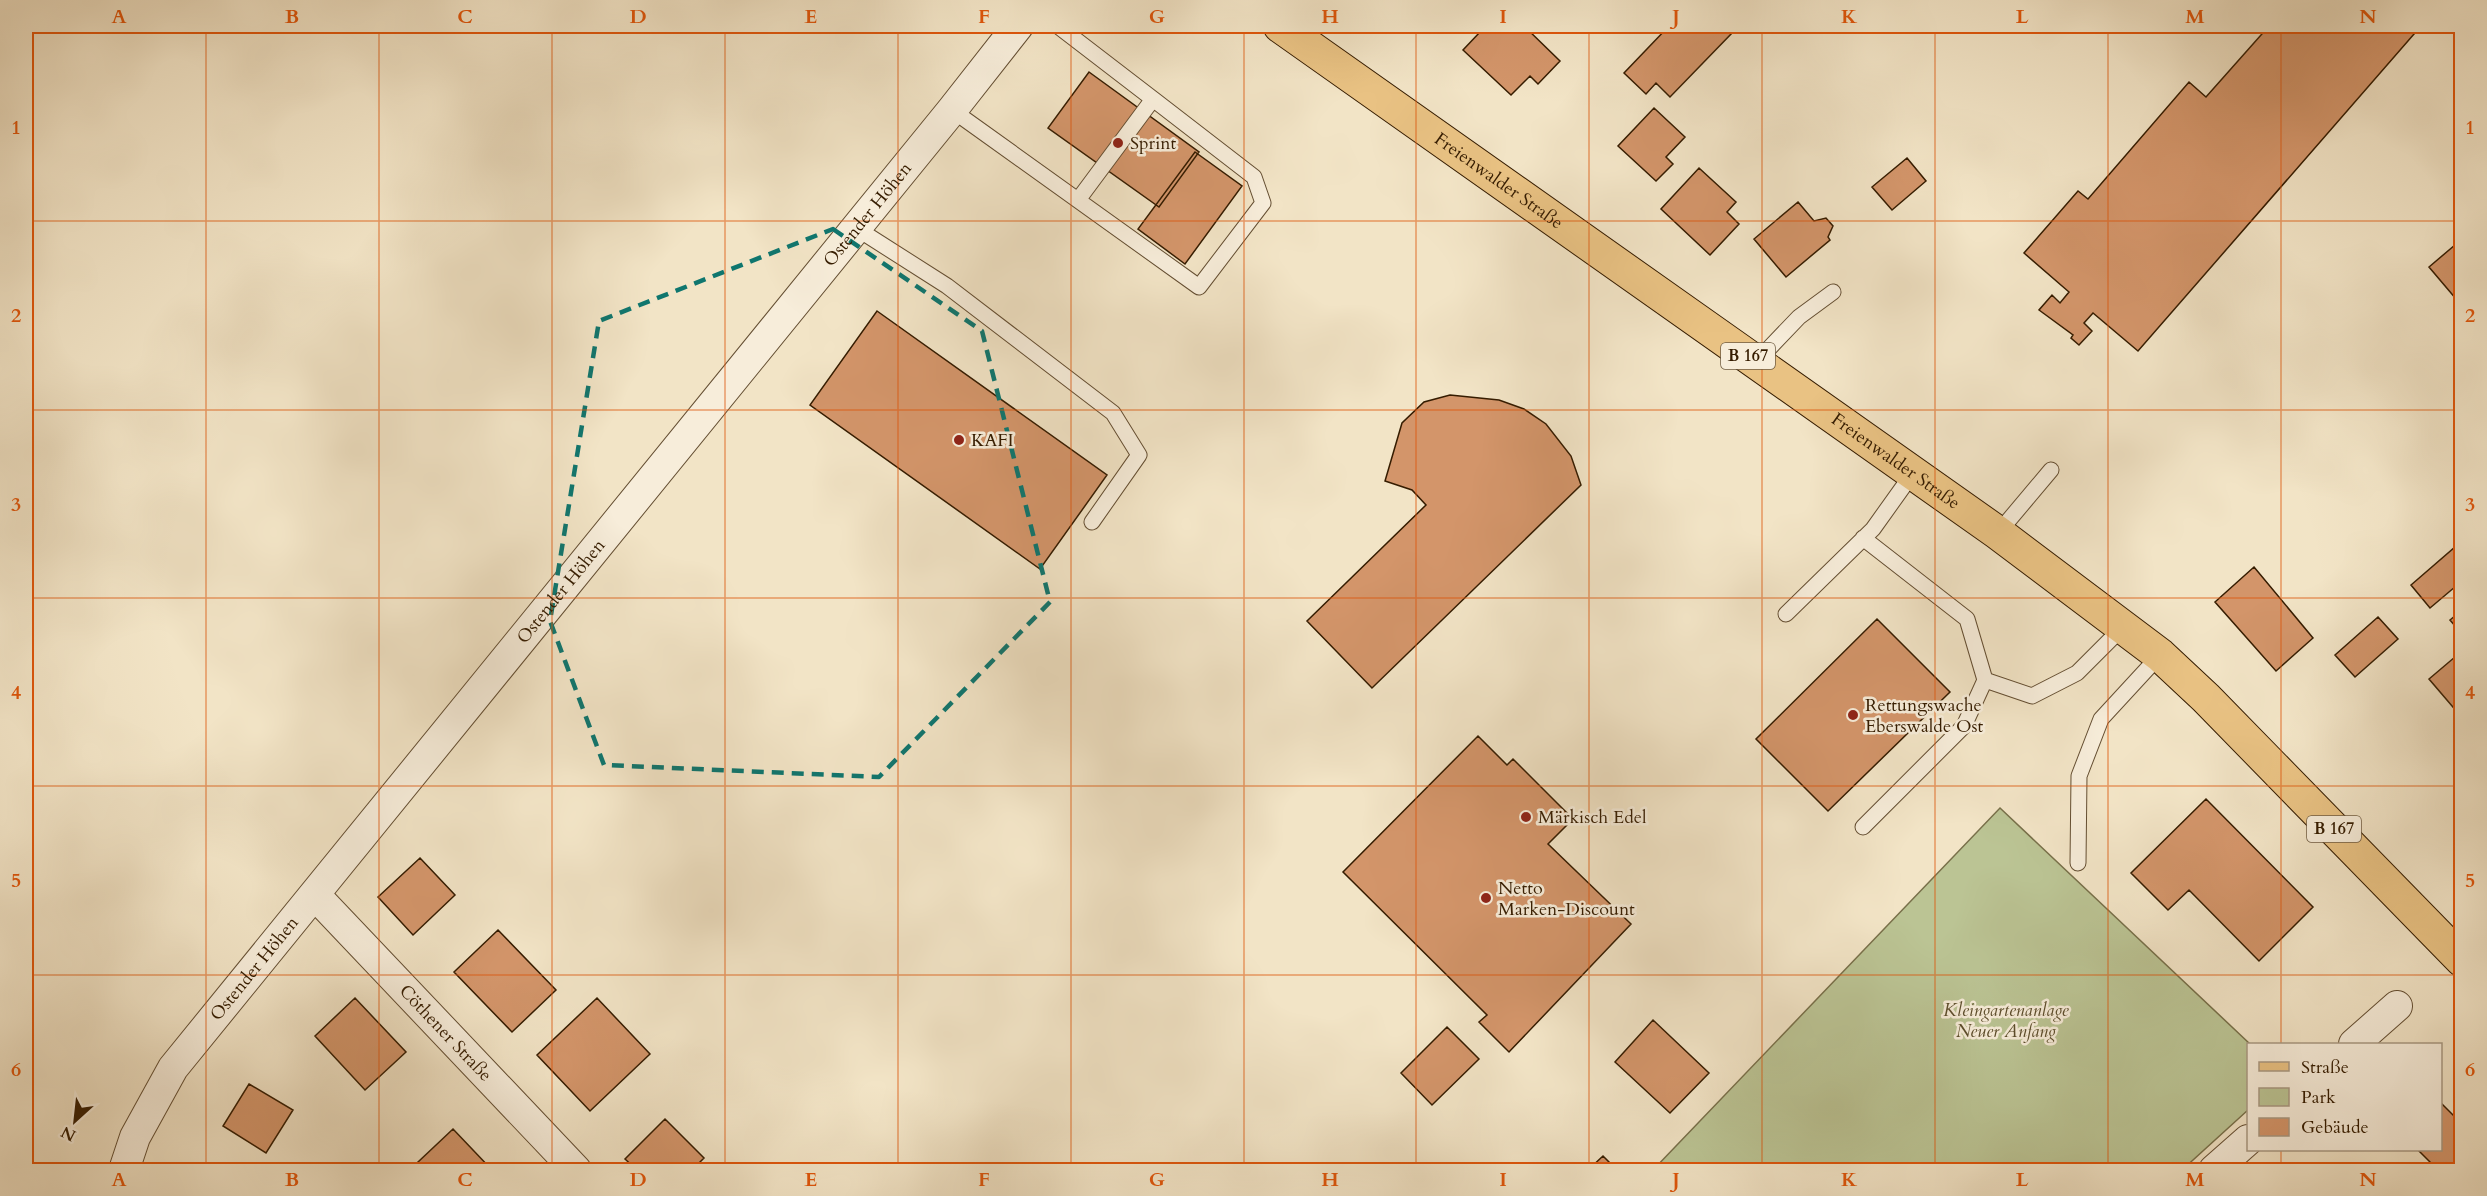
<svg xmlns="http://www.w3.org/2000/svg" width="2487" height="1196" viewBox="0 0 2487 1196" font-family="Cardo,serif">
  <rect width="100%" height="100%" fill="#f2e4c6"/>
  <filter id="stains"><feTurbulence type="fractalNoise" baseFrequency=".00333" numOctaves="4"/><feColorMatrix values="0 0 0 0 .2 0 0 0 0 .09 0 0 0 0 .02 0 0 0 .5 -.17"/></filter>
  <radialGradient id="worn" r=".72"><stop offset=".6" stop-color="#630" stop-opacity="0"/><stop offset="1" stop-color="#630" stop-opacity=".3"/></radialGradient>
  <!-- green -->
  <path fill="#bbc494" stroke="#78704a" stroke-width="1.5" d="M2000,808L2250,1044L2248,1110L2182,1170H1653Z"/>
  <!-- building -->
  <path fill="#d3956a" stroke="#351c00" stroke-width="1.5" d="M1474,26H1524L1560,61L1538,84L1530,76L1511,95L1463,50L1480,32Z
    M1669,26H1724L1732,33L1670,97L1656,83L1646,94L1624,73Z
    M2269,26H2421L2138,351L2093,313L2084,323L2092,331L2079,345L2071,338L2073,335L2039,310L2052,295L2060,303L2069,292L2024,253L2078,191L2088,199L2189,82L2206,97Z
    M1089,72L1199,152L1159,207L1048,128Z
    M1654,108L1685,137L1666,157L1673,164L1656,181L1618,146Z
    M1195,152L1242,186L1185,264L1138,229Z
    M1907,158L1926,181L1892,210L1872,187Z
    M1699,168L1736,202L1727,212L1739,224L1710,255L1661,209Z
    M1798,202L1814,221L1826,218L1833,226L1828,237L1830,240L1786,277L1754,239Z
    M2462,239V306L2429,267Z
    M877,311L1107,475L1040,569L810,405Z
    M1450,395L1499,400L1524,409L1546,424L1571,456L1581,485L1372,688L1307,621L1426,505L1412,490L1385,481L1402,423L1424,402Z
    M2462,541V581L2430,608L2411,585Z
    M2254,567L2313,638L2276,671L2215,602Z
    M2462,610V634L2450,620Z
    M2378,617L2398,639L2355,677L2335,655Z
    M1877,619L1950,692L1828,811L1756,739Z
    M2462,651V710L2458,713L2429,679Z
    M1478,736L1507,765L1513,759L1573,819L1548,844L1631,924L1509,1052L1479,1022L1487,1015L1343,872Z
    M2206,799L2313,907L2259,961L2189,890L2168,910L2131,873Z
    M420,858L455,895L413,935L378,897Z
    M498,930L556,990L512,1032L454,972Z
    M355,998L406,1052L365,1090L315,1036Z
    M597,998L650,1054L590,1111L537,1055Z
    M1653,1020L1709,1073L1670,1113L1615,1062Z
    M1447,1027L1479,1059L1432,1105L1401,1073Z
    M249,1084L293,1110L266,1153L223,1126Z
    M2441,1103L2462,1124L2461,1170H2438L2418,1150H2440Z
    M665,1119L704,1158L692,1170H637L625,1159Z
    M453,1129L492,1170H425L417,1163Z
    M1603,1156L1617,1170H1588Z"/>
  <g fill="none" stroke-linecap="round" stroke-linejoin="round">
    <defs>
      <path id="lane" d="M1058,26L1153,99L1078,200
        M952,110L1199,287L1263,203L1254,177L1153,99
        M856,228L947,286L1113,413L1139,455L1092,522
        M1756,362L1799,317L1833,292
        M1998,533L2051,470
        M1863,538L1967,619L1985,680L1964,726L1863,827
        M1786,614L1873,529L1913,473
        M1985,680L2032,696L2077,673L2123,627
        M2078,863L2079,776L2101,719L2160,655"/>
      <g id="street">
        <path id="s1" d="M315,895L576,1170"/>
        <path d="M2354,1044L2397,1006"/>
        <path id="s2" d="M124,1170L135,1137L173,1068L952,110L1018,26"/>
        <path d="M2214,1170L2248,1140"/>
      </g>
      <g id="primary">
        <path id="s3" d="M1280,26L1998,533L2160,655L2206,698L2462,960"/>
      </g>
    </defs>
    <!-- lane casing -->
    <use href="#lane" stroke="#644e32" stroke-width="17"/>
    <!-- street casing -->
    <use href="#street" stroke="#644e32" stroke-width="32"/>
    <!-- primary casing -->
    <use href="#primary" stroke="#351c00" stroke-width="35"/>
    <!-- lane -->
    <use href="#lane" stroke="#f7edda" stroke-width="15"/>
    <!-- street -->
    <use href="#street" stroke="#f7edda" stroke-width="30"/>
    <!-- primary -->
    <use href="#primary" stroke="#e9c283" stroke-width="33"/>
  </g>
  <!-- marked area -->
  <path fill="none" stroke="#0f766e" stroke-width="4.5" stroke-dasharray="12 8" stroke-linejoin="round" d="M833,229L982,331L1050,602L879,777L604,765L550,621L599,321Z"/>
  <!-- grid -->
  <path fill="none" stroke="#df560b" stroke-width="1.5" stroke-opacity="0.55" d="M206,26V1170M379,26V1170M552,26V1170M725,26V1170M898,26V1170M1071,26V1170M1244,26V1170M1416,26V1170M1589,26V1170M1762,26V1170M1935,26V1170M2108,26V1170M2281,26V1044M26,221H2462M26,410H2462M26,598H2462M26,786H2462M26,975H2462M2281,1150V1170"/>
  <!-- markers -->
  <g fill="#8f2418" stroke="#f7edda" stroke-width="2">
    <circle cx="1118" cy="143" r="6"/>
    <circle cx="959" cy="440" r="6"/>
    <circle cx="1853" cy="715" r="6"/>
    <circle cx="1526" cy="817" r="6"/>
    <circle cx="1486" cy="898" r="6"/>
  </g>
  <g text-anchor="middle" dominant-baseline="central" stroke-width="5" stroke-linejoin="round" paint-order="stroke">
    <!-- shield labels -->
    <g fill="#f7edda" stroke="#6f5b41" stroke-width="1.5">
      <rect x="1721" y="343" width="54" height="26" rx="4.5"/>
      <rect x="2307" y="816" width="54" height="26" rx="4.5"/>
    </g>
    <g font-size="16" font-weight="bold" fill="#351c00">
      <text x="1748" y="356">B 167</text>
      <text x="2334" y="829">B 167</text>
    </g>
    <!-- poi labels -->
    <g font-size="18" fill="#351c00" stroke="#f7edda" text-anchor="start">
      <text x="1130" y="143">Sprint</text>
      <text x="971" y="440">KAFI</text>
      <text x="1865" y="705">Rettungswache<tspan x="1865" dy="21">Eberswalde Ost</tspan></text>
      <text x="1538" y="817">Märkisch Edel</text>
      <text x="1498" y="888">Netto<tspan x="1498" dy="21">Marken-Discount</tspan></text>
    </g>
    <!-- street labels -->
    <g font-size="18" fill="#351c00" stroke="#f7edda">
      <text stroke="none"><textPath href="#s3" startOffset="268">Freienwalder Straße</textPath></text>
      <text stroke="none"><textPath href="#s2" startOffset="1214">Ostender Höhen</textPath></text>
      <text stroke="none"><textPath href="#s3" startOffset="754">Freienwalder Straße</textPath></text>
      <text stroke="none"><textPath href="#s2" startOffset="728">Ostender Höhen</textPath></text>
      <text stroke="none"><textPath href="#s2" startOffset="242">Ostender Höhen</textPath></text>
      <text stroke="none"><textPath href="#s1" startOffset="190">Cöthener Straße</textPath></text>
    </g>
    <!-- park labels -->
    <g font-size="18" font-style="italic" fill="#5d4e2c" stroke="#f7edda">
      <text x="2006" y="1010">Kleingartenanlage<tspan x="2006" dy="21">Neuer Anfang</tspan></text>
    </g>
  </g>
  <!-- margin -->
  <rect width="2487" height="1196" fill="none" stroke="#f2e4c6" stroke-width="66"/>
  <!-- legend -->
  <rect x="2247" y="1043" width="195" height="108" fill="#f7edda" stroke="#a99983" stroke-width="1.5"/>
  <rect x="2259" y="1062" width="30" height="9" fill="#e9c283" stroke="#a99983" stroke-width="1.5"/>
  <text x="2301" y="1073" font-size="18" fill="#351c00">Straße</text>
  <rect x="2259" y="1088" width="30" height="18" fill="#bbc494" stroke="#a99983" stroke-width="1.5"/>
  <text x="2301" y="1103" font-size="18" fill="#351c00">Park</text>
  <rect x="2259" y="1118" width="30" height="18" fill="#d3956a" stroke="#a99983" stroke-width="1.5"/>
  <text x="2301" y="1133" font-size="18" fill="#351c00">Gebäude</text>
  <!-- north arrow -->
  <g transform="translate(75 1121) rotate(207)" stroke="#f7edda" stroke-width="4.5" paint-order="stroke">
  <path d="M0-4.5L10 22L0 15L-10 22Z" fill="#351c00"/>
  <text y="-9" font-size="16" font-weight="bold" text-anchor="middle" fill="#351c00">N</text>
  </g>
  <rect x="33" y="33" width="2421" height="1130" fill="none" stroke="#df560b" stroke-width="2"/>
  <g font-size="20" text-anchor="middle" font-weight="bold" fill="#df560b">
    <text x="119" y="23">A</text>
    <text x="292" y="23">B</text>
    <text x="465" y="23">C</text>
    <text x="638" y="23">D</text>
    <text x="811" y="23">E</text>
    <text x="984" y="23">F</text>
    <text x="1157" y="23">G</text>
    <text x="1330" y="23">H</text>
    <text x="1503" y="23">I</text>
    <text x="1676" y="23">J</text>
    <text x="1849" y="23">K</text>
    <text x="2022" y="23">L</text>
    <text x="2195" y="23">M</text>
    <text x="2368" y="23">N</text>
    <text x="16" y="134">1</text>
    <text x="2470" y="134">1</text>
    <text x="16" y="322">2</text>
    <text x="2470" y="322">2</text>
    <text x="16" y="511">3</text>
    <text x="2470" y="511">3</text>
    <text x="16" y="699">4</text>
    <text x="2470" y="699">4</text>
    <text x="16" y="887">5</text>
    <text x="2470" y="887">5</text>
    <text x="16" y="1076">6</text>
    <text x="2470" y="1076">6</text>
    <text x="119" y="1186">A</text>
    <text x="292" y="1186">B</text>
    <text x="465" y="1186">C</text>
    <text x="638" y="1186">D</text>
    <text x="811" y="1186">E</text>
    <text x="984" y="1186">F</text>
    <text x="1157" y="1186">G</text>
    <text x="1330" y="1186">H</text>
    <text x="1503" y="1186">I</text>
    <text x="1676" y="1186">J</text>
    <text x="1849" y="1186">K</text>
    <text x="2022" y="1186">L</text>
    <text x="2195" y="1186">M</text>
    <text x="2368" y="1186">N</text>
  </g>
  <rect width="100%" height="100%" filter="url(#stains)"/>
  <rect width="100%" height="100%" fill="url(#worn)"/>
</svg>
